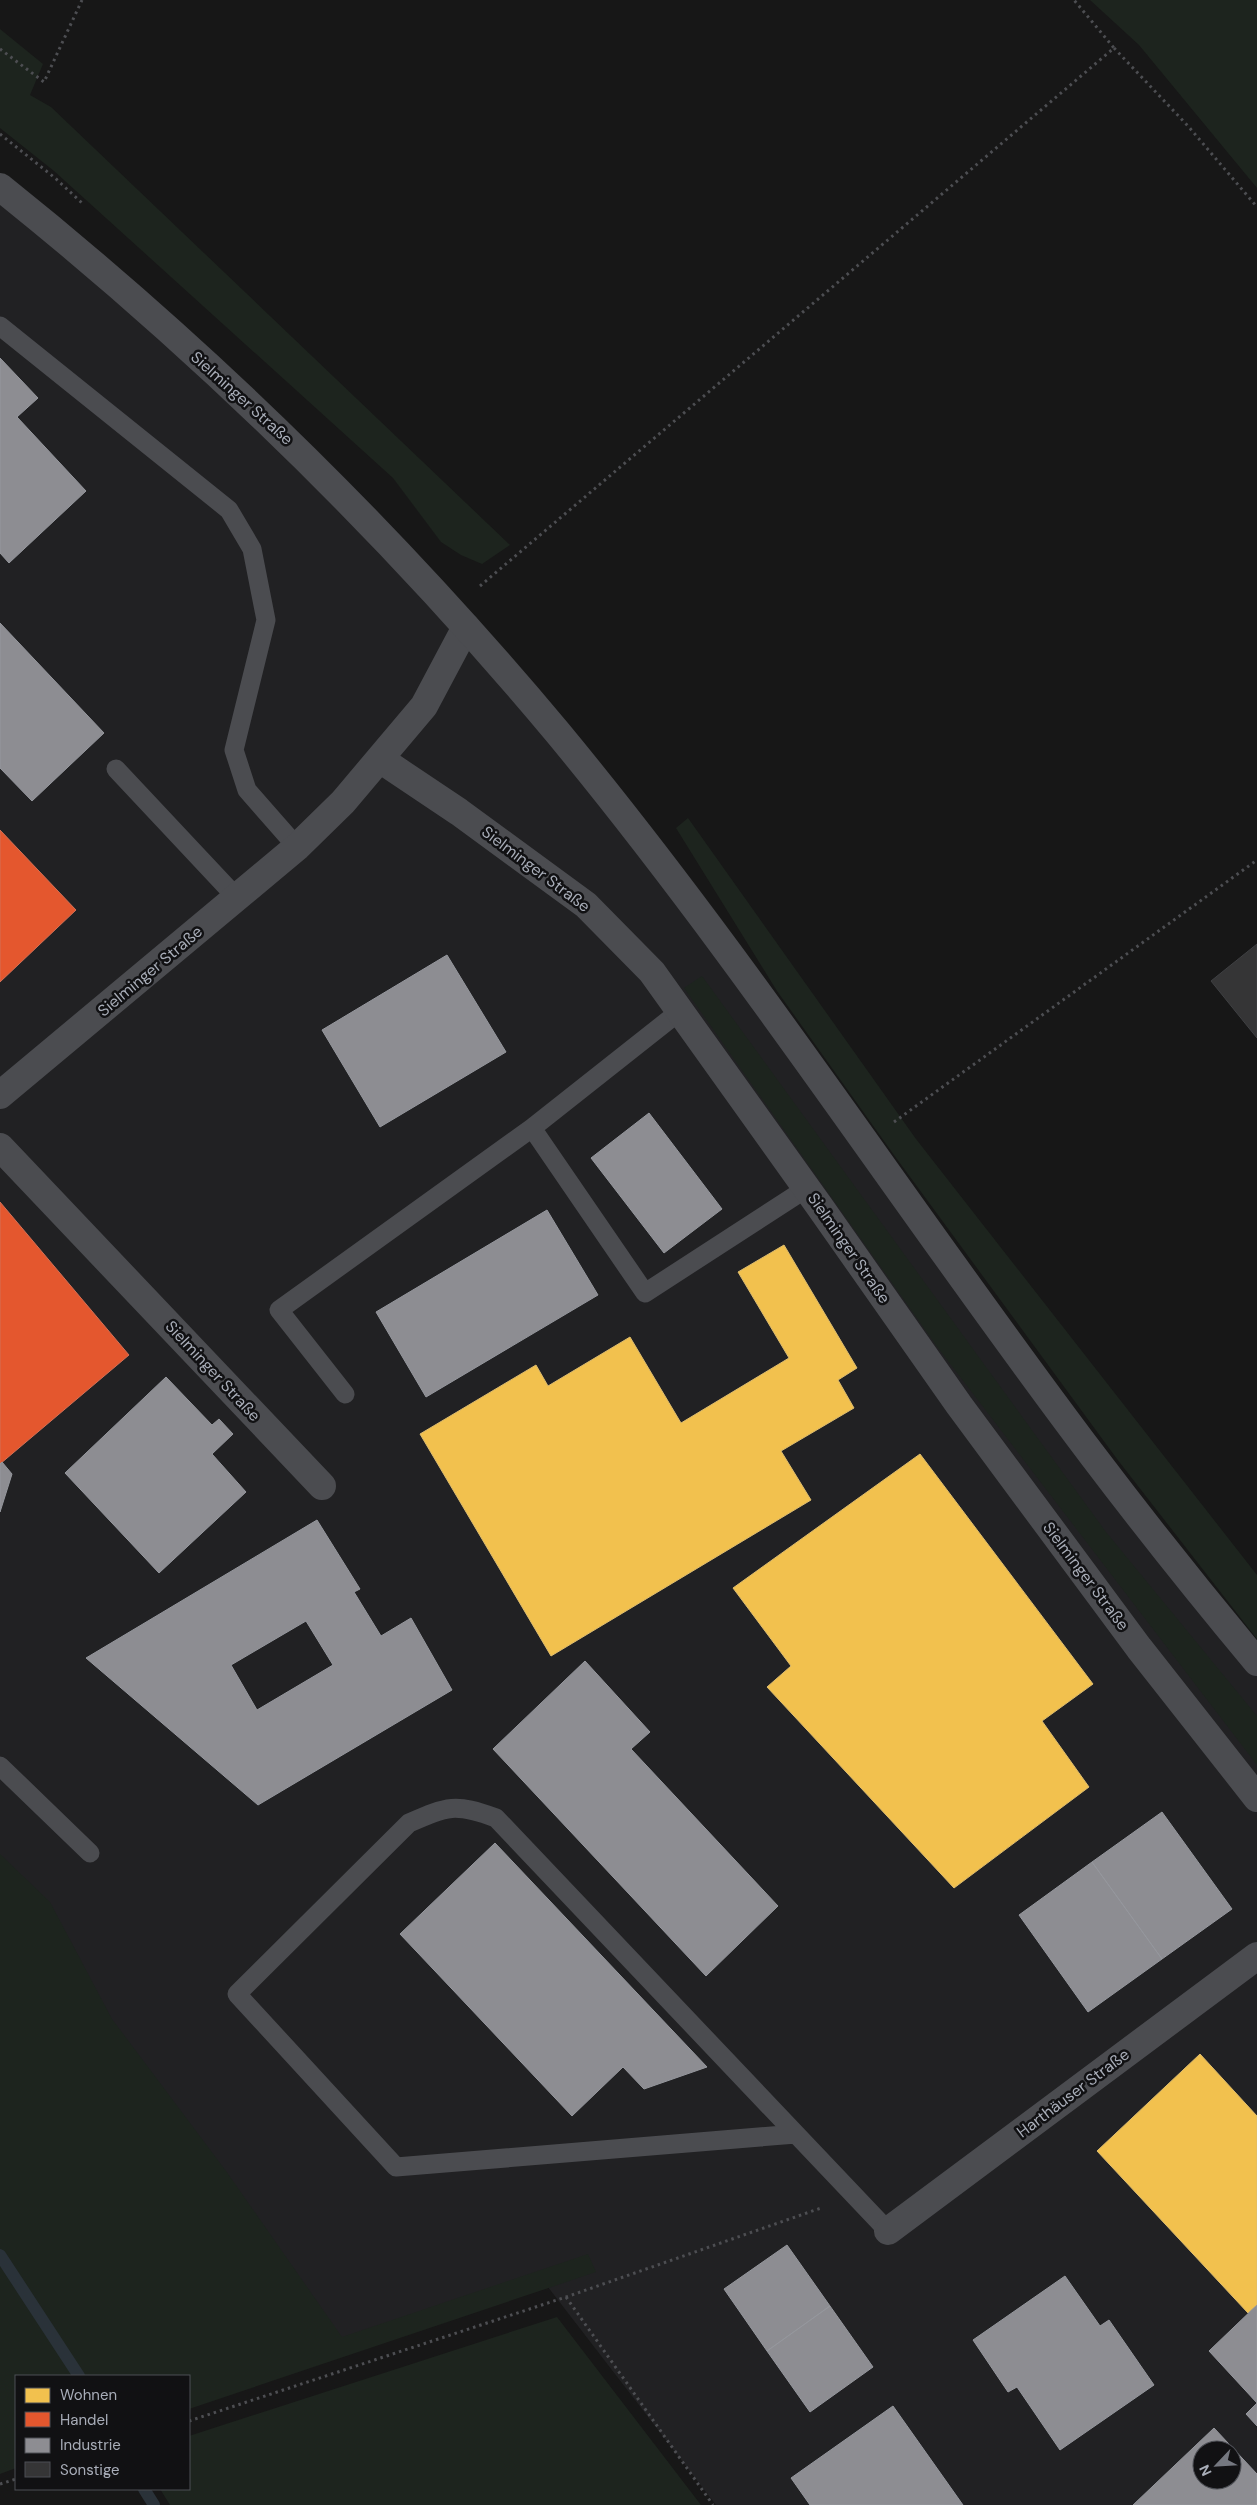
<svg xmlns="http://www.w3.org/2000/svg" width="1257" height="2505" viewBox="0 0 1257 2505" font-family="'DM Sans',sans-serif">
  <rect width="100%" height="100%" fill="#171717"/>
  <!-- built -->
  <path fill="#212123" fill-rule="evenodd" d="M0,187L443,599L1257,1662V2505H716L541,2278L340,2351L0,1858ZM1202,2450H1232V2480H1202Z"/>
  <!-- green -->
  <path fill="#1d241e" d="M1090,0H1257V188L1139,45Z
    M0,29L43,64L30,95L51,107L510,545L482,564L461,555L441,542L393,478L54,171L0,128Z
    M688,818L916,1139L1257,1575V1639L1117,1459L894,1155L777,991L676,828Z
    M702,976L1106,1532L1257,1716V1765L938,1348L684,988Z
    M0,1854L50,1902L112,2019L226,2171L342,2337L588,2254L596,2272L189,2409V2376H16V2468L0,2474Z
    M557,2317L701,2505H170L160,2489H189V2436Z"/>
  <!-- homes -->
  <path fill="#f2c14e" stroke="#dcbb6e" d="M784,1245L857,1368L838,1380L854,1408L781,1451L811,1500L551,1656L420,1434L536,1365L548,1386L630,1337L681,1423L789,1358L738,1272Z
    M920,1454L1093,1684L1042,1721L1089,1787L954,1888L767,1687L791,1666L733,1588Z
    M1200,2054L1257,2116V2305L1248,2313L1097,2151Z"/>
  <!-- shops -->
  <path fill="#e4572e" stroke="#d27157" d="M0,830L76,910L0,982Z
    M0,1202L129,1355L0,1464Z"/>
  <!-- industry -->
  <path fill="#8d8d92" stroke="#95979d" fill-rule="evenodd" d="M0,358L38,398L17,417L86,491L9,563L0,553Z
    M0,623L104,733L32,801L0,768Z
    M447,955L506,1052L380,1127L322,1030Z
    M649,1113L722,1209L664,1253L591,1158Z
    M547,1210L598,1295L426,1397L376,1312Z
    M166,1377L212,1425L219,1419L233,1434L212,1454L246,1492L159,1573L65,1473Z
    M2,1462L12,1474L0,1512V1464Z
    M317,1520L360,1589L354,1592L381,1636L411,1618L452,1690L258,1805L86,1658ZM306,1621L333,1665L257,1710L231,1665Z
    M585,1661L650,1732L631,1749L778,1906L706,1976L493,1749Z
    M1162,1812L1232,1909L1162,1959L1092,1862Z
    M495,1843L707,2067L644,2089L623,2067L572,2116L400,1934Z
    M1092,1862L1162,1959L1088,2012L1019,1915Z
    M787,2245L830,2306L767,2351L724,2289Z
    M1065,2276L1100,2326L1109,2320L1154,2385L1060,2450L1017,2387L1008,2392L973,2340Z
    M1257,2305V2403L1209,2351Z
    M830,2306L873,2367L810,2412L767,2351Z
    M1257,2403V2426L1246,2414Z
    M893,2406L963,2505H810L791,2478Z
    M1214,2428L1257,2474V2505H1133ZM1202,2450H1232V2480H1202Z"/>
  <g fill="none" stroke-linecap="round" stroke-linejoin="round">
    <!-- stream -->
    <path stroke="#2a3239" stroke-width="12" d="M0,2255L79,2376
      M144,2489L154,2505"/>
  </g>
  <!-- building -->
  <path fill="#353536" stroke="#3f4043" d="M1257,944V1038L1211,981Z"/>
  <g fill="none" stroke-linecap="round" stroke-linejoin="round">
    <!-- path -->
    <path stroke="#4d4e52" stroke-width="3" stroke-dasharray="2.5 4" stroke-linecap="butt" d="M1114,48L1188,126L1257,207
      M0,49L44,82L82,0
      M0,134L55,178L82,203
      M480,586L1114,48L1074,0
      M894,1122L1257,860
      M566,2297L713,2505
      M189,2421L566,2297L821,2208
      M0,2484L16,2479"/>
    <!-- service -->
    <path stroke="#4b4c50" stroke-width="19" d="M0,326L229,510L252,549L266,620L234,750L247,790L297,847
      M116,769L237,898
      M680,1011L532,1128L645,1293L807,1188
      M345,1394L279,1310L532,1128
      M0,1766L90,1853
      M796,2134L396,2167L237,1994L409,1823C448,1806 455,1803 496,1818L888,2231"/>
    <!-- minor -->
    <path stroke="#4b4c50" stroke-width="28" d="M380,759L459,812L586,905L652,972L820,1207L959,1405L1139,1648L1257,1798
      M0,1095L297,847L343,802L424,706L466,627
      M0,1147L322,1486
      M888,2231L1257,1956"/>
    <!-- tertiary -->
    <path stroke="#4b4c50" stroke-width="28" d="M0,187C205,351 390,532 558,733C749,964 912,1217 1093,1456C1146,1526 1201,1595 1257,1662"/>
  </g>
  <g text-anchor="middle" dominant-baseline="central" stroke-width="5" stroke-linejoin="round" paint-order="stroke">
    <!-- street labels -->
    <g font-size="16" fill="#a8adb8" stroke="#111113">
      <text transform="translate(242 398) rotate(42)">Sielminger Straße</text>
      <text transform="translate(536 869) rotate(37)">Sielminger Straße</text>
      <text transform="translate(150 971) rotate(-40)">Sielminger Straße</text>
      <text transform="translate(849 1248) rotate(55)">Sielminger Straße</text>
      <text transform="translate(213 1371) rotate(47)">Sielminger Straße</text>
      <text transform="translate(1086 1576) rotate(53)">Sielminger Straße</text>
      <text transform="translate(1073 2093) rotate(-37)">Harthäuser Straße</text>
    </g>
  </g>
  <!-- legend -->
  <rect x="15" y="2375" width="175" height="115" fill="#111113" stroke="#4d4f55"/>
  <rect x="25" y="2388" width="25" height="15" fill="#f2c14e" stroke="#4d4f55"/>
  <text x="60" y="2400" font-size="15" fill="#a8adb8">Wohnen</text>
  <rect x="25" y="2412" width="25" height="15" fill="#e4572e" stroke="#4d4f55"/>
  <text x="60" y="2425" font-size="15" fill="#a8adb8">Handel</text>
  <rect x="25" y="2438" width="25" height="15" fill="#8d8d92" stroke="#4d4f55"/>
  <text x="60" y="2450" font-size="15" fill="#a8adb8">Industrie</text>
  <rect x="25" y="2462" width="25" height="15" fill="#353536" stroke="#4d4f55"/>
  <text x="60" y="2475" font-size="15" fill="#a8adb8">Sonstige</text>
  <!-- north arrow -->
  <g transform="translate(1217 2465) rotate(245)"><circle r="24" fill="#111113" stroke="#4d4f55"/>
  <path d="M0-4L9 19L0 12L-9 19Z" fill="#757880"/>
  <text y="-8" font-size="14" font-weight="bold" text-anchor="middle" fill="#a8adb8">N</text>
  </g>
</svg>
